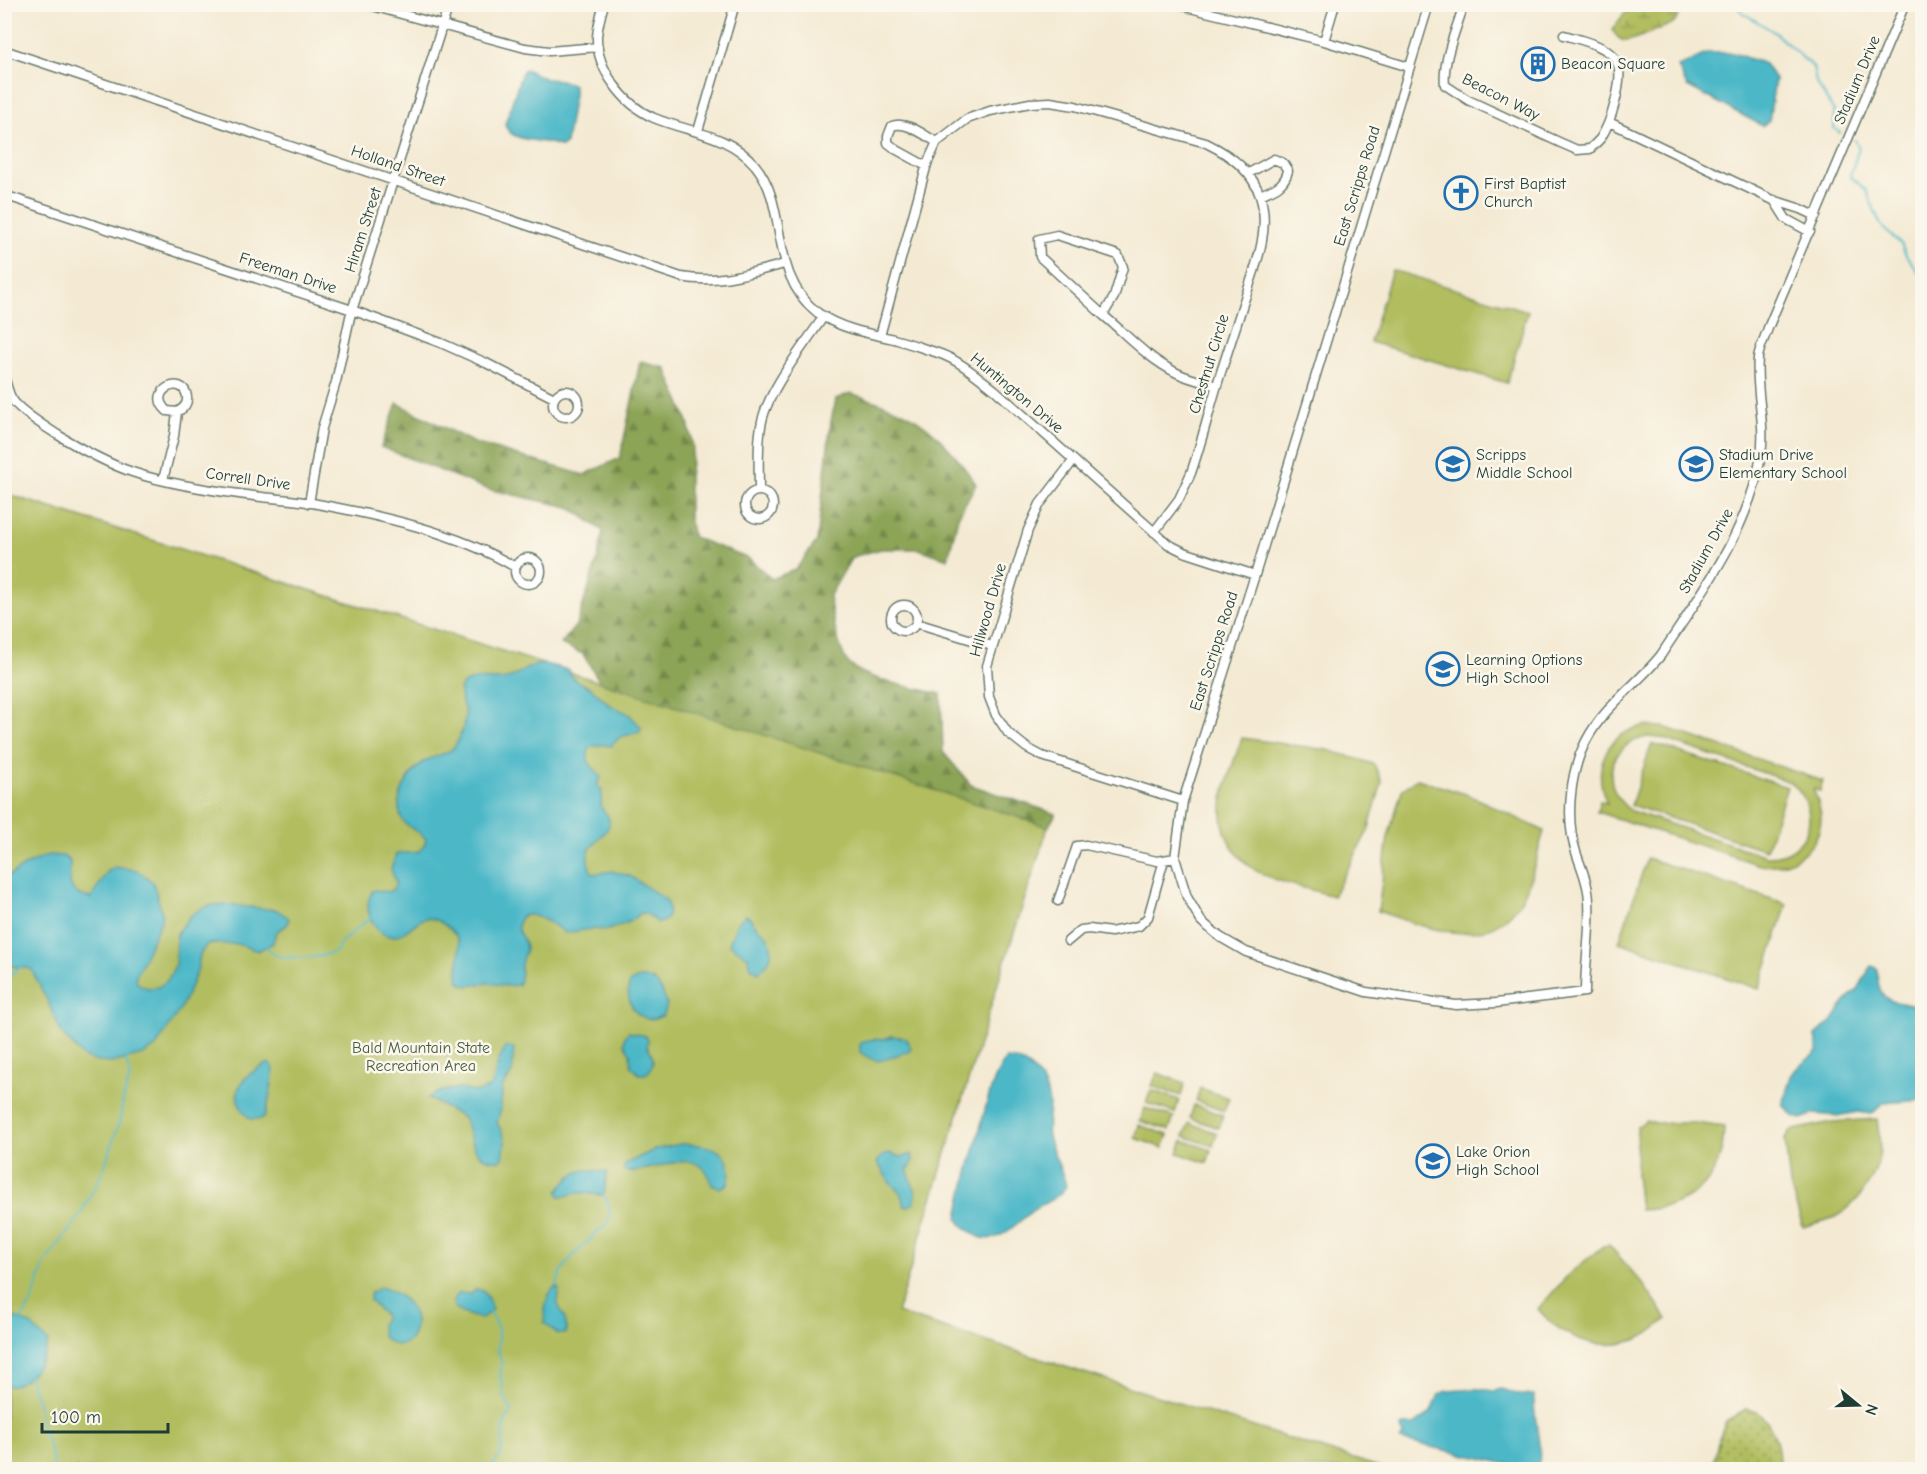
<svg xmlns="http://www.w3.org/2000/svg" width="1927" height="1474" viewBox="0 0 1927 1474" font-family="'Comic Neue',sans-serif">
  <defs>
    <pattern id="grass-dots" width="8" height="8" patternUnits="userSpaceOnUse" patternTransform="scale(1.5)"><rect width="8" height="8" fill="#b1bd5f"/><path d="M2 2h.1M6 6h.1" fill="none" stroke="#8f9b4f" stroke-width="1.8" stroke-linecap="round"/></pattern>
    <pattern id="forest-firs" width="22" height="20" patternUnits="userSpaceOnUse" patternTransform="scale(1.5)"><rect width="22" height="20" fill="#8ca456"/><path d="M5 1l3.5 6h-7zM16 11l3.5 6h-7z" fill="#728748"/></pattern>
    <pattern id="wetland-marsh" width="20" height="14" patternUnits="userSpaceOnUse" patternTransform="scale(1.5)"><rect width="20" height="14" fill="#b1bd5f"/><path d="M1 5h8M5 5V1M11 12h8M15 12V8" fill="none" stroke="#8f9b4f"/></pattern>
  </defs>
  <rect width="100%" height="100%" fill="#fbf7ec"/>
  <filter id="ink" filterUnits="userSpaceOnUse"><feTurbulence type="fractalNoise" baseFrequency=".0167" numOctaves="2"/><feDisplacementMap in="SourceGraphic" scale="12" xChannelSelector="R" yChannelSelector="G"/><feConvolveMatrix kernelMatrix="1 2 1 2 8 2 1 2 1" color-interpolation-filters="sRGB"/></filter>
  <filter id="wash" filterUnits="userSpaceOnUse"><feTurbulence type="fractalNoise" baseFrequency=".008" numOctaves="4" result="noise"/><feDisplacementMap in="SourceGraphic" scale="24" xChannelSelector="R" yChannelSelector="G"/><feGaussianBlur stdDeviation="1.35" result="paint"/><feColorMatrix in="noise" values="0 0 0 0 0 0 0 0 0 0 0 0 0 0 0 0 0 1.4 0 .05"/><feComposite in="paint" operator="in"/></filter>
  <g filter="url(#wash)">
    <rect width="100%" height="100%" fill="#f4ead3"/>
    <!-- grass -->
    <path fill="url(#grass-dots)" stroke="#687d4a" stroke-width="1.5" d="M1746,1409C1751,1411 1757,1411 1760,1414C1775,1427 1781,1451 1778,1469H1714L1713,1466L1719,1438L1726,1421Z"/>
    <!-- forest -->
    <path fill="url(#forest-firs)" stroke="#567045" stroke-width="1.5" d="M640,362L666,368L688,422L693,447L689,477V520L693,537L749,559L772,579L796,569L817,541L831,421L836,399L850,393C869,399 889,405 907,414C937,430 957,457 976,484L958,517L948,559L919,549H881L852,557L829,597C833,618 836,640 846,660C857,679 919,689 941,694L943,752L971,785L1056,814L1048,827L600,682L583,654L561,644L577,624L598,557L603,531L569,507L487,489L381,447L397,403L474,443L584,475L620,458Z"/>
    <!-- wetland -->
    <path fill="url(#wetland-marsh)" stroke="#687d4a" stroke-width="1.5" d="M1637,5V4L1707,5L1700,9L1681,11C1679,16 1677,20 1673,23C1669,26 1631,41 1627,41C1619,41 1616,35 1612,30L1624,14Z"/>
    <!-- park -->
    <path fill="#b1bd5f" stroke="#687d4a" stroke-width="1.5" fill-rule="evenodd" d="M1392,270L1528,311L1507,383L1370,342Z
      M4,493L600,682L1048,827L1002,970L897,1313L1385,1469H5Z
      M1646,726L1664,727L1823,781L1820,791L1813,789C1817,798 1820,807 1821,816C1821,849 1790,869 1760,865L1597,812L1600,801L1607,803C1591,768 1606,732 1646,726ZM1647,737L1661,738L1790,782C1824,808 1810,858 1766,856L1631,811C1598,787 1608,744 1647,737Z
      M1242,738L1328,750L1374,764L1382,782L1368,831L1333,896C1313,890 1271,881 1255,870C1231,854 1218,828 1223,799C1227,778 1235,758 1242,738Z
      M1652,743L1787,787L1766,850L1631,805Z
      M1417,779L1469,795L1544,831C1538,850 1532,880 1523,897C1490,956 1427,928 1378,911L1388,837L1402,790Z
      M1647,858L1787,904L1759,989L1619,942Z
      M1157,1073L1185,1083L1181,1096L1152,1086Z
      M1200,1088L1229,1098L1224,1111L1196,1101Z
      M1151,1090L1179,1100L1175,1113L1146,1103Z
      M1194,1105L1223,1115L1219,1128L1190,1118Z
      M1145,1108L1174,1117L1169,1130L1140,1121Z
      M1877,1119C1879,1132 1881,1145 1879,1157C1875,1180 1856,1206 1835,1217C1825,1221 1813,1224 1803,1227L1790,1185L1785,1139L1790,1131L1832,1122Z
      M1646,1120L1655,1123H1696L1724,1127C1723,1180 1693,1208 1640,1210L1636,1175L1637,1127Z
      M1189,1123L1217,1133L1213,1146L1184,1136Z
      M1139,1125L1168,1135L1163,1148L1135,1138Z
      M1183,1140L1211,1150L1207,1163L1178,1153Z
      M1609,1245L1643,1284L1667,1319C1658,1326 1650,1334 1640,1338C1602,1354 1563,1339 1538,1309L1569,1274L1603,1246Z"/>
    <!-- water -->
    <path fill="#4bb7c7" stroke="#357a7e" stroke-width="1.5" d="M1708,53H1733L1765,64L1775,79L1769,121L1763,126L1687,86L1678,67Z
      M525,69L546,79L561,80L574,85V94L566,143L561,147C545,138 509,144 505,124L522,72Z
      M545,664L568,670L575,680L591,688L610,705L629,714L641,727L640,732L620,737L611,746L603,745L590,747C583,765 594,765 601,777L597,785L602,790L601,807C604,811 608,815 609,819C614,838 574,842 593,874L612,871L630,876L666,900C670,910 671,921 658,923L647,914L641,913L629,922L608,930L592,929L565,933C557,927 520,900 518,926C517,934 526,940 526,948C526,951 524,954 523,957C519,967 523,976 518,985L507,986L488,983L467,986L459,982L458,979C457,952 469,939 440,922C435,919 429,917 423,919C413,923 406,935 395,936C379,939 367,918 368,904C368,900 371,895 372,891L376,890L388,892L393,889L396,883L391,869L396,854C411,850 422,859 426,839C420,830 408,830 402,819C392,800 409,770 427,760C436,755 448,755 455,746C460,738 465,725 465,715C464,702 451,686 470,681C482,677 495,682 507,679C521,674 525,665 545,664Z
      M48,855L63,856L70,861C70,881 66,894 91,898L107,872L115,867L137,870L153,882L162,912L161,921L136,976L137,983L147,988L158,987L167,981L175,966L177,933L190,916L202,908L212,905H230L277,910L289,918L287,925L276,932L273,943L258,951L237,944H207L200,955L197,972L181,1008L156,1047L143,1055L112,1063L97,1062L83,1057L62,1034L47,1000L31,969L5,965V878L26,865Z
      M746,915C752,918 751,921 755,925C758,929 763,931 766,935C776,948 772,962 759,972L751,967L748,957L729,944L737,923Z
      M1871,966L1877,968C1878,1009 1892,998 1922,1008V1100L1883,1103L1872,1114L1858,1112L1838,1116L1814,1114L1801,1119L1793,1116L1783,1104L1791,1076L1796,1069L1818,1051L1816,1035L1834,1019L1844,1003L1858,989Z
      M639,978C659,978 661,987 667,1005L664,1015C658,1018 652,1021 645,1018C631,1013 625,995 630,982Z
      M629,1032L646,1036L648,1041L647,1046C654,1056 656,1066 646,1074H639L631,1066L630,1053L624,1044L625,1036Z
      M892,1036L906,1038L911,1048L909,1052C885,1055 883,1070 860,1052V1044C873,1035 881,1043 892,1036Z
      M507,1047L514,1048L512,1073L502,1088L501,1109L497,1123C506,1137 507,1143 502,1160C472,1164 472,1139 464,1118L428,1098C436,1093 446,1089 456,1089C473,1089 475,1098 492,1085C497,1069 496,1060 507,1047Z
      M1006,1059C1029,1059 1047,1081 1049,1103C1049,1114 1046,1126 1048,1136C1052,1153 1062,1169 1066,1186C1060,1198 1042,1203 1032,1211C1014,1225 995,1251 971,1232C966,1229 961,1225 958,1219C962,1191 970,1164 978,1137C985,1111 990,1081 1006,1059Z
      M269,1063L274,1069L270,1096L265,1116L260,1119H250C224,1094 242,1075 269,1063Z
      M681,1144C699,1145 724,1144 729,1166C730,1172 730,1178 728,1184L720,1188L712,1184C703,1153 680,1161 656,1167C648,1169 636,1171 627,1172L624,1170L625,1164L656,1149Z
      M889,1153L901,1157L911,1154L913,1159L911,1167L907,1169L916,1193L915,1202L909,1206H904L900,1192L890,1183L877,1162L882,1156Z
      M586,1170L607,1172L604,1195C596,1196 588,1192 579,1193C572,1193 567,1197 560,1196L558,1192C566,1180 572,1173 586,1170Z
      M557,1286L559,1290L557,1302L565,1319L567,1331L565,1334H558L544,1323C545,1310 545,1293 557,1286Z
      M380,1287C438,1302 413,1369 382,1336L381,1324L385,1316L370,1301V1294Z
      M476,1289L483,1291L488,1298L492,1310L481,1319L462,1313L454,1307L453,1300L459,1293L471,1294Z
      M14,1317L31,1325L48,1342C44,1361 26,1388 5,1386L4,1319Z
      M1477,1389L1495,1391L1501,1389L1520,1395H1534C1532,1416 1545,1452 1537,1468L1529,1469L1400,1440L1403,1436L1401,1427L1404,1425H1414L1429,1414L1433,1409L1439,1394L1448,1391Z"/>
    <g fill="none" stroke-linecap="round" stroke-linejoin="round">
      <!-- stream -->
      <path stroke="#4bb7c7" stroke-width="2" d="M1733,4L1745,14L1774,32L1813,67L1816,82L1834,111V128L1840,133
        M1855,140L1859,148L1850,176L1866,190L1880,223L1884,229L1901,244L1906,255L1922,277
        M266,945C268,948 269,951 272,953C283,961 327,958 338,950L339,944L371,917
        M4,988L10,975L22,966
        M557,1286C560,1263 580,1250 595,1234C595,1233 602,1229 602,1229C614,1218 610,1206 604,1195
        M21,1320L32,1302L44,1264L79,1217L103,1171L120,1120L123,1100L130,1076L126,1060
        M29,1375C31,1385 35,1394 38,1403C40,1411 39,1419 42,1427C47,1442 54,1454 52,1470
        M487,1470C491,1466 496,1463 498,1459C507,1444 497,1426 512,1411L503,1395L502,1381L500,1377L502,1364L498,1350V1329L490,1312
        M1905,1470H1914
        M1919,1470L1922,1466"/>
    </g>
  </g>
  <g filter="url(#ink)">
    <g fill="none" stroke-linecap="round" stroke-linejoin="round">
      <defs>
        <path id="minor" d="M365,4L525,48L549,51L598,47
          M604,4C601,14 598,26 597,36C596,69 624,105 654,118C690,133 727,133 755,165C790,207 767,274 818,313C839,328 865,333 890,338C906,342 922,348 938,353C959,360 977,376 995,390L1168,544L1184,552L1255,575
          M1182,4L1190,8L1324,41L1409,67
          M1429,4L1255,575L1183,801L1175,858L1187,897L1201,921L1220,937L1246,952L1366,992L1456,1005L1496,1003L1585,992C1585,962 1591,931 1589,901C1589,884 1581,868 1576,852C1565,818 1570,772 1586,741C1605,705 1637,685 1661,655C1701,594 1750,529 1761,455C1766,422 1755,391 1758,358C1759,348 1765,338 1768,328L1905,4
          M1464,4C1457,28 1442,61 1445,85L1468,100L1561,143L1577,150L1590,149C1593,146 1597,142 1600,139C1610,125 1625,79 1617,62C1609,45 1580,40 1564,35
          M1324,41L1335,4
          M4,50L681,277C717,284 750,273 785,264
          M1609,122L1773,200L1801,209L1816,216
          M698,131L735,4
          M926,166L897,150L888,143V136L892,126C906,120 925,136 937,142
          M1249,173L1274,159L1283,163L1288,171C1284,186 1274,189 1260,195
          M4,195L352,310L441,343L486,363L554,398
          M1774,200L1786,219L1810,232
          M4,216L8,196
          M1103,315L1040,257L1039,239L1057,235L1118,255L1123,267L1114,297L1103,315C1127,335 1148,359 1177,373C1189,379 1204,382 1217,386
          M880,336L927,164L937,142L967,119L990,111L1030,103L1050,102L1075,106L1206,143C1229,154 1252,170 1260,196C1272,231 1253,273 1242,307C1234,333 1225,359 1217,385C1208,415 1201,444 1191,473L1179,499L1154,532
          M4,377C7,384 8,393 12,399C18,410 47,428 58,435C81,449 106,463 132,472C170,485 221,492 262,497C278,499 295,500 312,503C378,515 457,532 515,567
          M553 404a13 13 0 1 1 26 0a13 13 0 1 1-26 0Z
          M1073,461L1040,504L1028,530L987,666L989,697L996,715L1008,733L1027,748L1042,756L1183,801
          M163,480L174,436L177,412C183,409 188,405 187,397C184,373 145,391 167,411L177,412
          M745 505a14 14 0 1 1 28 0a14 14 0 1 1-28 0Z
          M759,491C759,468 757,443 762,421C769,389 805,344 824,316
          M309,503L322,428L336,382L350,317L449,4
          M515 571a13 13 0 1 1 26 0a13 13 0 1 1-26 0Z
          M891 618a13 13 0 1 1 26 0a13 13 0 1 1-26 0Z
          M916,623L992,646
          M1058,901L1077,846L1086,845L1157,861L1175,858
          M1068,941L1081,930L1089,929L1111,932L1139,926L1148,917L1164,860"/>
      </defs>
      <!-- minor casing -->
      <use href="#minor" stroke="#6a7a6c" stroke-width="11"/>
      <!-- minor -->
      <use href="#minor" stroke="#fff" stroke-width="8"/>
    </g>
  </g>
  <!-- icons -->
  <defs>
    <symbol id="building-ring" viewBox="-11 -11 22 22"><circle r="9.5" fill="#fbf7ec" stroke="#1f6fb2" stroke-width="1.5"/><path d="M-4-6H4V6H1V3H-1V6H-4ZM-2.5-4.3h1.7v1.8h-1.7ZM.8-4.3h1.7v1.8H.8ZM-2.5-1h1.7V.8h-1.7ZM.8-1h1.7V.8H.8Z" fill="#1f6fb2"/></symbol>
    <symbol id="church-ring" viewBox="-11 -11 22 22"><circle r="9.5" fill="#fbf7ec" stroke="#1f6fb2" stroke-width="1.5"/><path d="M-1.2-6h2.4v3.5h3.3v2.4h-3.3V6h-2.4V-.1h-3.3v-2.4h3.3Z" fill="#1f6fb2"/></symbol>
    <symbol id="school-ring" viewBox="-11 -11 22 22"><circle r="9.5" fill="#fbf7ec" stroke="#1f6fb2" stroke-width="1.5"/><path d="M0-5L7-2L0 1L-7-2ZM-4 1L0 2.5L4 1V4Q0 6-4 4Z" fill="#1f6fb2"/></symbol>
  </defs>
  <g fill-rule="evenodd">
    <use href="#building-ring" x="1519" y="45" width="38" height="38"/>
    <use href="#church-ring" x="1442" y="174" width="38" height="38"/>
    <use href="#school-ring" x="1434" y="445" width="38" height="38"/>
    <use href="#school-ring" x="1677" y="445" width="38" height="38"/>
    <use href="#school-ring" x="1424" y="650" width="38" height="38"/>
    <use href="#school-ring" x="1414" y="1142" width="38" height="38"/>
  </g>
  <g text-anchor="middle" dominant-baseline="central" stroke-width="5" stroke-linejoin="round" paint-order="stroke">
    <!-- poi labels -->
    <g font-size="16" fill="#1f3d34" stroke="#fbf7ec" text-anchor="start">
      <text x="1561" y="64">Beacon Square</text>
      <text x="1484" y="184">First Baptist<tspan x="1484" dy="18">Church</tspan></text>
      <text x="1476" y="455">Scripps<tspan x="1476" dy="18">Middle School</tspan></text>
      <text x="1719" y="455">Stadium Drive<tspan x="1719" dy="18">Elementary School</tspan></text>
      <text x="1466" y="660">Learning Options<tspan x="1466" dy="18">High School</tspan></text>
      <text x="1456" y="1152">Lake Orion<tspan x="1456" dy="18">High School</tspan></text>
    </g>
    <!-- street labels -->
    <g font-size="16" fill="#1f3d34" stroke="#fbf7ec">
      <text transform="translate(1857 80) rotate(-67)">Stadium Drive</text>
      <text transform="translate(1501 97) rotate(27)">Beacon Way</text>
      <text transform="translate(398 166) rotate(19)">Holland Street</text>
      <text transform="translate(1357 186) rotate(-73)">East Scripps Road</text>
      <text transform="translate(363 230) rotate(-72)">Hiram Street</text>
      <text transform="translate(288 273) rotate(18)">Freeman Drive</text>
      <text transform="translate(1209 364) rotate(-73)">Chestnut Circle</text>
      <text transform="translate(1017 393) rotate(40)">Huntington Drive</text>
      <text transform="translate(248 479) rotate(8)">Correll Drive</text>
      <text transform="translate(1706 551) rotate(-61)">Stadium Drive</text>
      <text transform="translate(988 610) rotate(-74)">Hillwood Drive</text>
      <text transform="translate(1214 651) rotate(-72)">East Scripps Road</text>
    </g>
    <!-- park labels -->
    <g font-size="16" fill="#445d3f" stroke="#fbf7ec">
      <text x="421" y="1048">Bald Mountain State<tspan x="421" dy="18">Recreation Area</tspan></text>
    </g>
  </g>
  <!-- margin -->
  <rect width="1927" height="1474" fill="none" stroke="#fbf7ec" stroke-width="24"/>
  <!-- north arrow -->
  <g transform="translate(1858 1405) rotate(109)" stroke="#fbf7ec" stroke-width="4.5" paint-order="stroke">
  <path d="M0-4.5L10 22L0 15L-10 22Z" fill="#1f3d34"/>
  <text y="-9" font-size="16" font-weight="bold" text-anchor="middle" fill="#1f3d34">N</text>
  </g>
  <!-- scale -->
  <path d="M42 1423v9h126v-9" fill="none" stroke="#1f3d34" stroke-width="3"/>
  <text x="51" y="1423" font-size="18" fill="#1f3d34" stroke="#fbf7ec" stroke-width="4.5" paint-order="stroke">100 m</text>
</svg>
